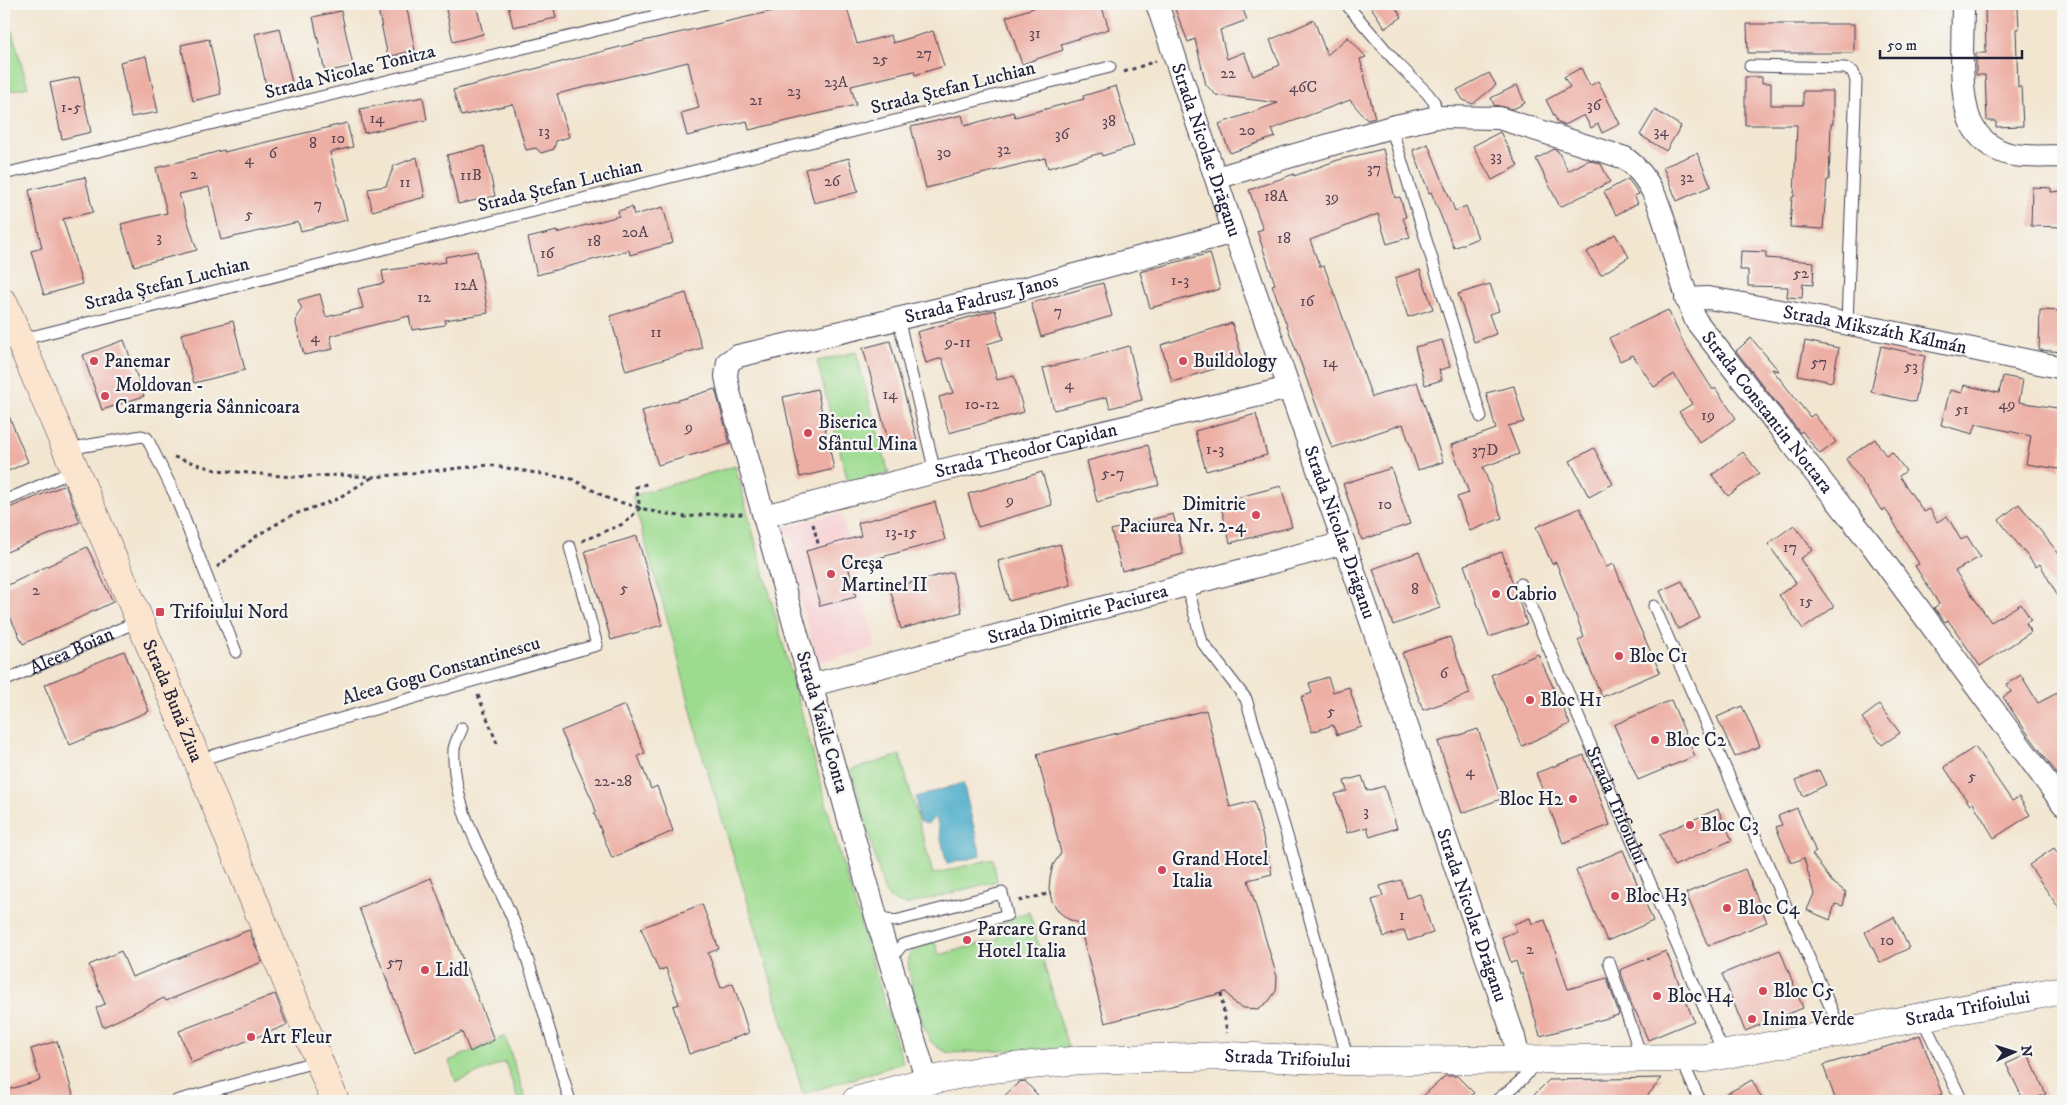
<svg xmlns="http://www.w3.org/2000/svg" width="2067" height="1105" viewBox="0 0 2067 1105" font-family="'IM FELL DW Pica',serif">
  <rect width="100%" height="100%" fill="#f6f6f2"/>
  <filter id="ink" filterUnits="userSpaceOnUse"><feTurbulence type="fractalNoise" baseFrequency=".02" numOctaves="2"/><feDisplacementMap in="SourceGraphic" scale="10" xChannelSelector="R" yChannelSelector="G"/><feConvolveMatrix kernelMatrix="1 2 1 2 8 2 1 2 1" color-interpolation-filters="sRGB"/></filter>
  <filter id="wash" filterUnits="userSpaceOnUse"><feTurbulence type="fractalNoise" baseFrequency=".0096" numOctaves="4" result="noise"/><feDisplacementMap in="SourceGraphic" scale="20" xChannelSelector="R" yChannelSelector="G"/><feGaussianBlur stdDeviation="1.12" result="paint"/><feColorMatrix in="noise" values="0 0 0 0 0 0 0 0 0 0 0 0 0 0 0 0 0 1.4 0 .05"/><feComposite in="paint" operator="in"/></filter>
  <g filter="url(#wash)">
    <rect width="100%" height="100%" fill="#f2e6d1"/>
    <!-- built -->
    <path fill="#f7cfd2" d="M841,513L876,648L817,663L788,551L795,549L791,533L784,535L782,528Z"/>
    <!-- green -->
    <path fill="#9ddb8f" stroke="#607e65" d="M4,4L28,87L4,92Z
      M856,352L889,474L848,482L817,361Z
      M735,466L842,862L903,1063L803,1094L761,945L702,754L677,654L632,496Z
      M900,755L933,874L993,859L997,881L906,905L891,900L884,890L851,770Z
      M1029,911L1068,1048L949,1053C942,1050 934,1046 930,1040C923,1031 904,964 909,955C913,945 926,944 935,942L939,955L998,939L996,926Z
      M505,1036L526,1101H519L505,1062L456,1082L449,1061Z"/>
    <!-- water -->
    <path fill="#49abc8" stroke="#366682" d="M963,783L981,856L947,864L936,817L927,824L921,822L918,818L916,797Z"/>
    <g id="blocks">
      <!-- building -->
      <path fill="#edafa4" d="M377,4H406L415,50L388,57Z
        M445,4H476L483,34L453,42Z
        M508,4H553L556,18L513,27Z
        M803,4H846L857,44L891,35L893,43L933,31L944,66L915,75L914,71L851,86L856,105L749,130L747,121L687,136L681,113L699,108L688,62L557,94L569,137L556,141L554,149L541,153L536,148L526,150L513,104L461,116L453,90L639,42Z
        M1045,4H1101L1109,29L1061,44L1063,50L1022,64L1006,17Z
        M1173,4H1241L1247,20L1220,30L1227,59L1244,52L1253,76L1280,65L1270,40L1314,20L1327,55L1348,37L1366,57L1360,59L1375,118L1367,120L1350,100L1272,129L1275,137L1230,153L1219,124L1278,103L1216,95L1206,85L1195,39L1188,42Z
        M1369,4H1393L1402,17L1385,28Z
        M1985,4H2009L2010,8H2018L2019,29H2016L2018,87H2021L2023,126L1996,127V121H1987L1985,75H1976V53H1986Z
        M341,11L353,66L325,72L313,17Z
        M1747,24H1854V53H1748Z
        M280,28L292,83L267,90L255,34Z
        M209,39L221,94L193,101L181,45Z
        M146,56L158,112L131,117L120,62Z
        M1581,68L1590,86L1598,81L1620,124L1602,133L1598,124L1591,128L1584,115L1565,125L1558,123L1546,100L1570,87L1564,77Z
        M1489,73L1496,85L1473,104L1463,100L1457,90Z
        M79,77L91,132L62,139L50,83Z
        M1745,77H1762V83H1771V105H1803V91H1833V124H1831L1829,180H1827L1823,229L1790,227L1792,197H1794L1797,125H1745Z
        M1517,85L1525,103L1513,109L1494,105L1491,98Z
        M1116,86L1134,146L1102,156L1101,153L1048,168L1045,158L926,188L911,127L962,115L965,126L1013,112L1015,117L1084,99L1083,96Z
        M423,97L427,120L364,133L360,109Z
        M1655,110L1681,126L1666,151L1640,135Z
        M347,123L353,147L330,152L347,220L301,231L298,222L221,240L209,187L179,194L197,250L134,266L121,224L167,213L156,168L224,150V152Z
        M1500,132L1518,166L1492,180L1473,146Z
        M1428,144L1455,211L1466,206L1478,238L1454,248L1431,192L1429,193L1413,150Z
        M484,146L495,196L458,204L447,155Z
        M1383,149L1395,198L1400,197L1406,217L1403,218L1410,237L1387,244L1378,214L1310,240L1320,267L1324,266L1372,397L1417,382L1443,462L1418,470L1403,424L1332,448L1272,285L1275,284L1257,231L1263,229L1249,190L1294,174V176L1338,160Z
        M1554,149L1558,151L1568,171L1589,160L1601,164L1610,182L1560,207L1536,159Z
        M1697,153L1711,186L1677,201L1663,167Z
        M417,157L425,197L372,211L368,189L386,186L394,166Z
        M849,158L858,192L814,203L805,169Z
        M85,177L93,212L63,219L82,284L44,295L31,251L42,248L29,190Z
        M1628,179L1639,194L1634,196L1638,203L1616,215L1604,192Z
        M2032,187L2051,188V192L2063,191V227L2031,226Z
        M632,207L634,215L663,207L673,243L630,255L629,250L537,275L528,238L557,231V233L619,216L618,211Z
        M1615,234L1629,257L1601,275L1587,252Z
        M477,251L488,313L445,320V325L412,330L409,316L330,336L333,349L304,355L296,324L297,316L302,309L298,300L320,294L326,317L363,308L358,289L384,283L382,271L446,262L445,257Z
        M1741,251L1766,252V258L1814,262L1813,285L1803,284L1802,298L1787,297L1788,287L1748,286V270H1740Z
        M1210,253L1220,289L1150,308L1140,272Z
        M1420,270L1433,309L1408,317L1395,278Z
        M1103,283L1112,316L1041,337L1031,303Z
        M1490,284L1499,311L1489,314L1496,334L1474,342L1458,294Z
        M686,293L702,348L626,371L610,316Z
        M995,310L1003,339L987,344L997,380L1014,376L1024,412L949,433L939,397L953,393L942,358L926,363L917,332Z
        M1668,310L1684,344L1713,390L1715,388L1736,418L1700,443L1679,412L1692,404L1674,374L1654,387L1633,355L1620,361L1609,338Z
        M2040,310L2063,311V352L2039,350Z
        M233,321L245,370L194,383L181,334Z
        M1232,323L1243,360L1172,382L1161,345Z
        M1751,338L1779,371L1772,369L1810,417L1814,414L1836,442L1820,454L1802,431L1800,433L1736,351Z
        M124,340L144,396L102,410L83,355Z
        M1442,340L1450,367L1439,370L1442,380L1425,385L1415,347Z
        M890,341L917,440L890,447L863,348Z
        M1805,341L1839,348L1832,382L1798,375Z
        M1129,346L1142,400L1110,408L1107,397L1054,410L1043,368L1084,359Z
        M1881,346L1925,356L1915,402L1871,392Z
        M2003,376L2023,380L2019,402L2063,409V443L2059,469L2026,464L2031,436L1976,424L1973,434L1941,425L1950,390L1962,393L1964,385L1999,393Z
        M1514,386L1524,422L1508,426L1519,454L1483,467L1502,518L1470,531L1457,497L1469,493L1451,445L1496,429L1486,393Z
        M715,389L730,444L658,465L642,411Z
        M817,389L834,469L800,477L783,397Z
        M4,404L28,462L4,473Z
        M1256,414L1267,455L1206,471L1195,431Z
        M1875,439L1886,456L1892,452L1906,471L1899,476L1924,512L1930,509L1937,522L1947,516L1961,540L1967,536L1980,557L1955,571L1991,622L2021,604L2031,620L2026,623L2031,632L1980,666L1948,620L1945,622L1934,608L1939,604L1915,566L1919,564L1885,508L1882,511L1846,459Z
        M1148,445L1159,485L1097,502L1087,461Z
        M1594,448L1613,484L1589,497L1570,461Z
        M1743,452L1759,473L1728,496L1712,475Z
        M1391,468L1410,524L1362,540L1343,484Z
        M1042,472L1052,505L978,527L968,494Z
        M65,485L80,522L4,553V510Z
        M1281,486L1292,527L1230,543L1220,502Z
        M935,502L945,540L848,566L856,597L820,606L806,551L861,536L858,523Z
        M2019,504L2063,559V606L2040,564L2036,567L1999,520Z
        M1580,508L1606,567L1614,564L1634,615L1660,672L1602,697L1578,640L1584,637L1556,562L1552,564L1536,527Z
        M1173,514L1183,554L1122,571L1111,530Z
        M1794,525L1813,550L1800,559L1834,607L1803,629L1779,595L1796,583L1768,544Z
        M637,536L662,625L611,640L585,551Z
        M1060,544L1071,585L1009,601L998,561Z
        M87,547L113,602L23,644L4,604V587Z
        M1419,552L1440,608L1393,625L1373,569Z
        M1502,552L1527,624L1489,637L1464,565Z
        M952,572L962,612L901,629L890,588Z
        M1682,581L1700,618L1678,629L1660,591Z
        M1450,637L1470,694L1423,710L1402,653Z
        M124,651L149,711L70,745L44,685Z
        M1538,654L1570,724L1522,746L1491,675Z
        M2021,675L2038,703L2063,690V782L2020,723L2003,697L2011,692L2007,684Z
        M1328,677L1333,692L1349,687L1362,727L1337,735L1333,725L1312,732L1301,697L1312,693L1309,683Z
        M1671,700L1695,756L1638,780L1614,725Z
        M625,705L645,753L638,756L651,789L657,786L673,831L612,858L594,813L596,812L593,802L561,731Z
        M1879,705L1900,733L1882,745L1862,718Z
        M1742,706L1760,746L1735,757L1717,717Z
        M1206,710L1230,807L1254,801L1272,874L1248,880L1277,977L1276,991L1269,1001L1258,1009L1244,1008L1235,1004L1226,992L1105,1023L1079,923L1068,919L1059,912L1052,901L1049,890L1050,878L1053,865L1061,853L1037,754Z
        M1478,729L1501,799L1462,813L1438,742Z
        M1975,747L2012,801L2019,797L2030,815L1994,838L1973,803L1970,805L1944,767Z
        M1584,755L1610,825L1563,843L1536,773Z
        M1819,770L1826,785L1803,796L1796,780Z
        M1362,776L1367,791L1384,786L1397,828L1370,837L1367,827L1347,833L1335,794L1347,791L1344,781Z
        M1797,808L1816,852L1812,854L1832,882L1846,892L1843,906L1835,904L1830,920L1807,910L1814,894L1804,858L1791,863L1776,827L1782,825L1778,816Z
        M1718,809L1732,840L1674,866L1660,834Z
        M2054,848L2063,861V914L2029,865Z
        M1623,850L1653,921L1607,941L1576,870Z
        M1745,869L1767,922L1708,946L1686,893Z
        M431,878L494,1040L470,1052L462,1032L415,1052L359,908Z
        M1401,880L1407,898L1420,894L1433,933L1408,941L1404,930L1384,937L1372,900L1383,896L1380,886Z
        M702,904L719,949L708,953L721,988L733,983L749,1033L689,1054L673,1006L679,1004L666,968L659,971L641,928Z
        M1894,917L1909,948L1880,963L1865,932Z
        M1530,918L1532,924L1545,920L1568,989L1607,978L1619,1015L1540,1036L1522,973L1520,974L1516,961L1511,963L1502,937L1517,931L1514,924Z
        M249,930L262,962L166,1001L164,998L103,1027L96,1008L105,1004L89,965L121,951L132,977Z
        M1780,950L1803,1008L1745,1031L1722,974Z
        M1666,951L1694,1021L1648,1040L1635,1010L1634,1011L1620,970Z
        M275,994L287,1025L191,1063L179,1031Z
        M1920,1035L1942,1094L1924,1101H1836L1823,1065L1899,1043Z
        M57,1041L75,1101H4V1091L40,1080L31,1049Z
        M2028,1054L2046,1094L2029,1101H2024L2006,1064Z
        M1445,1076H1457L1474,1093L1465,1101H1418Z
        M1662,1078L1643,1101H1528L1549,1080Z
        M1752,1080L1763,1101H1713Z
        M1025,1081L1043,1101H999L1019,1082Z"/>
    </g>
  </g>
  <g filter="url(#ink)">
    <use href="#blocks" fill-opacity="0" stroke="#413f52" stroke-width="1"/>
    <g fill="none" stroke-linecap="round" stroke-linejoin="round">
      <defs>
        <g id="service">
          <path d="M1346,4L1396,62L1427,93L1434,102L1437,117"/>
          <path d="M1750,66L1845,68L1853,72L1856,81L1847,323"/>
          <path d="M1391,127L1481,417"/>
          <path d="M4,174L704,4"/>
          <path d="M898,318L935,472"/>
          <path d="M19,340L1110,67"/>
          <path d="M67,449L142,436L147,438L175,495L236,652"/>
          <path d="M4,501L76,470"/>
          <path id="s1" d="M1521,584L1724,1054"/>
          <path d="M1187,585L1202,642L1246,699L1291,849L1344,1045L1347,1061"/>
          <path d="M1654,606L1841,1031"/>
          <path id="s2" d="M4,681L127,626"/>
          <path d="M462,728C460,734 455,742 454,749C451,816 495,870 517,930C538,986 553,1044 570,1101"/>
          <path d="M198,760L597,645L570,547"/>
          <path d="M876,916L895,921L1002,893L1007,915L902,945L890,960"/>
          <path d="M1609,962L1637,1044L1636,1058"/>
          <path d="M1922,1018L1962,1101"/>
          <path d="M1681,1059L1700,1101"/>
          <path d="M176,1101L318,1061"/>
          <path d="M1496,1101C1507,1091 1531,1077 1533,1061"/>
        </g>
        <g id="minor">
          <path id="s3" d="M1157,4L1234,232L1344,543L1514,1037L1519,1060"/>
          <path d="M1963,4C1963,37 1958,93 1971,123C1978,138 1993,150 2009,154C2026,158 2046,156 2063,156"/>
          <path id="s4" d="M1216,178L1391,127L1437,117L1499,118L1625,158C1655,180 1662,214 1672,248C1679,273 1686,297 1696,321L1874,548L2063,804"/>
          <path id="s5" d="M1686,299L1708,298L1732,302L1887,331L2063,368"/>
          <path id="s6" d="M764,516L935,472L1289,388"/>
          <path id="s7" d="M812,685L1344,543"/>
          <path id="s8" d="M927,1081L876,916L729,392L726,376L728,362L738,356L1004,294L1234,232"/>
        </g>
        <g id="tertiary">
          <path id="s9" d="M856,1101L927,1081L983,1070L1080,1060L1229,1056L1347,1061L1706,1058L2063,990"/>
        </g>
        <g id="secondary">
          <path id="s10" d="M4,303L167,685L335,1101"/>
        </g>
      </defs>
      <!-- service casing -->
      <use href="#service" stroke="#413f52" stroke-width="13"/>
      <!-- minor casing -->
      <use href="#minor" stroke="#413f52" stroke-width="24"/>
      <!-- tertiary casing -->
      <use href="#tertiary" stroke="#413f52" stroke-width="29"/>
      <!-- secondary casing -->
      <use href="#secondary" stroke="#413f52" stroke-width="29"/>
      <!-- path -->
      <path stroke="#413f52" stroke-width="3" stroke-dasharray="4 4" stroke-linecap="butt" d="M1124,72L1156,61
        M174,457L216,470L293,477L341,475L374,477L489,465L572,479L609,499L655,512L686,517L709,514H743
        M813,524L819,547
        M582,541L625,523L640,508L636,487L650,483
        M217,567L258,535L292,515L335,500L373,477
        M478,695L498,746
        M1019,901L1051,893
        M1221,993L1227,1033"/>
      <!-- service -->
      <use href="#service" stroke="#fff" stroke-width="11"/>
      <!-- minor -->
      <use href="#minor" stroke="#fff" stroke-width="22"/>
      <!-- tertiary -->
      <use href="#tertiary" stroke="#fff" stroke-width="28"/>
      <!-- secondary -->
      <use href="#secondary" stroke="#fce5cf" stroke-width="28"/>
    </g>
  </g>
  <!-- markers -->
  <g fill="#d1495b" stroke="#f6f6f2" stroke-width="2">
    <circle cx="94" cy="361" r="5"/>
    <circle cx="1183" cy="361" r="5"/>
    <circle cx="105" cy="396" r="5"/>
    <circle cx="808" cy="433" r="5"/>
    <circle cx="1256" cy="515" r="5"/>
    <circle cx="831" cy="574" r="5"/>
    <circle cx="1496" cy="594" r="5"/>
    <rect x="155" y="607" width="10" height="10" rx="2.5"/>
    <circle cx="1619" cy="656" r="5"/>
    <circle cx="1530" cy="700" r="5"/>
    <circle cx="1655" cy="740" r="5"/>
    <circle cx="1573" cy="799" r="5"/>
    <circle cx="1690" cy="825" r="5"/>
    <circle cx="1162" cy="870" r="5"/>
    <circle cx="1615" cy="896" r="5"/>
    <circle cx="1727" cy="908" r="5"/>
    <circle cx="967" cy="940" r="5"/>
    <circle cx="425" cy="970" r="5"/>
    <circle cx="1763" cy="991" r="5"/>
    <circle cx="1657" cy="996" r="5"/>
    <circle cx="1752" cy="1019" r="5"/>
    <circle cx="251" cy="1037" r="5"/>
  </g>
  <g text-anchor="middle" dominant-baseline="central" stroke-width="4.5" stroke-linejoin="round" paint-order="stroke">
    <!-- number labels -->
    <g font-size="16" fill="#554555">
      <text x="1035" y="33">31</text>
      <text x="924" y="53">27</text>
      <text x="880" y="59">25</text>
      <text x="1228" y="73">22</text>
      <text x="836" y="82">23A</text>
      <text x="1303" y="87">46C</text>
      <text x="794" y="91">23</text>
      <text x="756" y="100">21</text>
      <text x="1594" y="105">36</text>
      <text x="71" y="107">1-5</text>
      <text x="377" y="118">14</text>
      <text x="1109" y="121">38</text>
      <text x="1247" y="130">20</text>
      <text x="544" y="131">13</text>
      <text x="1661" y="131">34</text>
      <text x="1062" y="134">36</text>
      <text x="338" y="138">10</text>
      <text x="313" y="143">8</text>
      <text x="1004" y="149">32</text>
      <text x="944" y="152">30</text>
      <text x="273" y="153">6</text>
      <text x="1496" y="156">33</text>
      <text x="249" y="159">4</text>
      <text x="1374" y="168">37</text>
      <text x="194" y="174">2</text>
      <text x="471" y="175">11B</text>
      <text x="1687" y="177">32</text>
      <text x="832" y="181">26</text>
      <text x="405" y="182">11</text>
      <text x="1276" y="196">18A</text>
      <text x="1332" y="197">39</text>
      <text x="318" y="204">7</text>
      <text x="249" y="214">5</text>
      <text x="635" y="232">20A</text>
      <text x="159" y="237">3</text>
      <text x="1284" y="238">18</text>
      <text x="594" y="241">18</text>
      <text x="547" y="253">16</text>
      <text x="1801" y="273">52</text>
      <text x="1180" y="280">1-3</text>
      <text x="466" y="285">12A</text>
      <text x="424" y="297">12</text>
      <text x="1307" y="301">16</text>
      <text x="1058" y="311">7</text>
      <text x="656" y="332">11</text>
      <text x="315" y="337">4</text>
      <text x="958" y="342">9-11</text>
      <text x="1330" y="362">14</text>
      <text x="1819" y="362">57</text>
      <text x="1911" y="366">53</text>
      <text x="1069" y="384">4</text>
      <text x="890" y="394">14</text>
      <text x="982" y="404">10-12</text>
      <text x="2007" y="404">49</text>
      <text x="1962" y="409">51</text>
      <text x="1708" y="415">19</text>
      <text x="689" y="427">9</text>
      <text x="1215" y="449">1-3</text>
      <text x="1485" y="450">37D</text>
      <text x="1113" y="473">5-7</text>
      <text x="1010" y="500">9</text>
      <text x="1385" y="504">10</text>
      <text x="901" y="532">13-15</text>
      <text x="1790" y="547">17</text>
      <text x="624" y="588">5</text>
      <text x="1415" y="589">8</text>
      <text x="36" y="590">2</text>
      <text x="1806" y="601">15</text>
      <text x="1444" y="673">6</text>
      <text x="1331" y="711">5</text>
      <text x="1470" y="771">4</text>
      <text x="1972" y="776">5</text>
      <text x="613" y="781">22-28</text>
      <text x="1366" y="811">3</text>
      <text x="1402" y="915">1</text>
      <text x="1887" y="940">10</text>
      <text x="1530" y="949">2</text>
      <text x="395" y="962">57</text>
    </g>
    <!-- street labels -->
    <g font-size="19" fill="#22223b" stroke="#f6f6f2">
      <text transform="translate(350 72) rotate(-14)">Strada Nicolae Tonitza</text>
      <text transform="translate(953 88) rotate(-14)">Strada Ștefan Luchian</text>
      <text stroke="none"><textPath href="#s3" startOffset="154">Strada Nicolae Drăganu</textPath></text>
      <text transform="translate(560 186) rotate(-14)">Strada Ștefan Luchian</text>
      <text transform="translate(167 284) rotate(-14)">Strada Ștefan Luchian</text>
      <text stroke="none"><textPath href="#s8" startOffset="1009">Strada Fadrusz Janos</textPath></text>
      <text stroke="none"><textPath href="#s5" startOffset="192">Strada Mikszáth Kálmán</textPath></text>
      <text stroke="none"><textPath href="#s4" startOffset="720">Strada Constantin Nottara</textPath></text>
      <text stroke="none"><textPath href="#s6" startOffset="270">Strada Theodor Capidan</textPath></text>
      <text stroke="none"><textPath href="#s3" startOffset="559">Strada Nicolae Drăganu</textPath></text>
      <text stroke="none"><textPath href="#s7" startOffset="275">Strada Dimitrie Paciurea</textPath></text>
      <text stroke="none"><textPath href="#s2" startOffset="74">Aleea Boian</textPath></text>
      <text transform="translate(441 671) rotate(-16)">Aleea Gogu Constantinescu</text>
      <text stroke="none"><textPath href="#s10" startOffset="432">Strada Bună Ziua</textPath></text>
      <text transform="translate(822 722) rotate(74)">Strada Vasile Conta</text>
      <text stroke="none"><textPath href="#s1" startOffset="241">Strada Trifoiului</textPath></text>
      <text stroke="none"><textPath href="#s3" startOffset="964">Strada Nicolae Drăganu</textPath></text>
      <text stroke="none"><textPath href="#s9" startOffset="1121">Strada Trifoiului</textPath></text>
      <text stroke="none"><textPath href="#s9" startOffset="436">Strada Trifoiului</textPath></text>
    </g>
    <!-- poi labels -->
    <g font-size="19" fill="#22223b" stroke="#f6f6f2" text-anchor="start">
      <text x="104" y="361">Panemar</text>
      <text x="1193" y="361">Buildology</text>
      <text x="115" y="385">Moldovan -<tspan x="115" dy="22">Carmangeria Sânnicoara</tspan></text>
      <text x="818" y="422">Biserica<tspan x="818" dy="22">Sfântul Mina</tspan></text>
      <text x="1246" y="504" text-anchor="end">Dimitrie<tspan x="1246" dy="22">Paciurea Nr. 2-4</tspan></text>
      <text x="841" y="563">Creșa<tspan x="841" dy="22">Martinel II</tspan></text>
      <text x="1506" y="594">Cabrio</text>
      <text x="170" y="612">Trifoiului Nord</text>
      <text x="1629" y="656">Bloc C1</text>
      <text x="1540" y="700">Bloc H1</text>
      <text x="1665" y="740">Bloc C2</text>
      <text x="1563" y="799" text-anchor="end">Bloc H2</text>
      <text x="1700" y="825">Bloc C3</text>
      <text x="1172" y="859">Grand Hotel<tspan x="1172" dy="22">Italia</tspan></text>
      <text x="1625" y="896">Bloc H3</text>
      <text x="1737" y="908">Bloc C4</text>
      <text x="977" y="929">Parcare Grand<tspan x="977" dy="22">Hotel Italia</tspan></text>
      <text x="435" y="970">Lidl</text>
      <text x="1773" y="991">Bloc C5</text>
      <text x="1667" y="996">Bloc H4</text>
      <text x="1762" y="1019">Inima Verde</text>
      <text x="261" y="1037">Art Fleur</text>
    </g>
  </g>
  <!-- margin -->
  <rect width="2067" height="1105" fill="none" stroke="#f6f6f2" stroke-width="20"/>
  <!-- north arrow -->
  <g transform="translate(2014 1052) rotate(86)" stroke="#f6f6f2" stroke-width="4" paint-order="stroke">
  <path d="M0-4L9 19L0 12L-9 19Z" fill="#22223b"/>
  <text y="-8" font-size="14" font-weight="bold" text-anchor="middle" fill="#22223b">N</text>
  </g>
  <!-- scale -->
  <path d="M1880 50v8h142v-8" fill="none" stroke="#22223b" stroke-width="2.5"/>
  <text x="1887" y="50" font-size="15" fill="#22223b" stroke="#f6f6f2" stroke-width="4" paint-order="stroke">50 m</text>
</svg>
